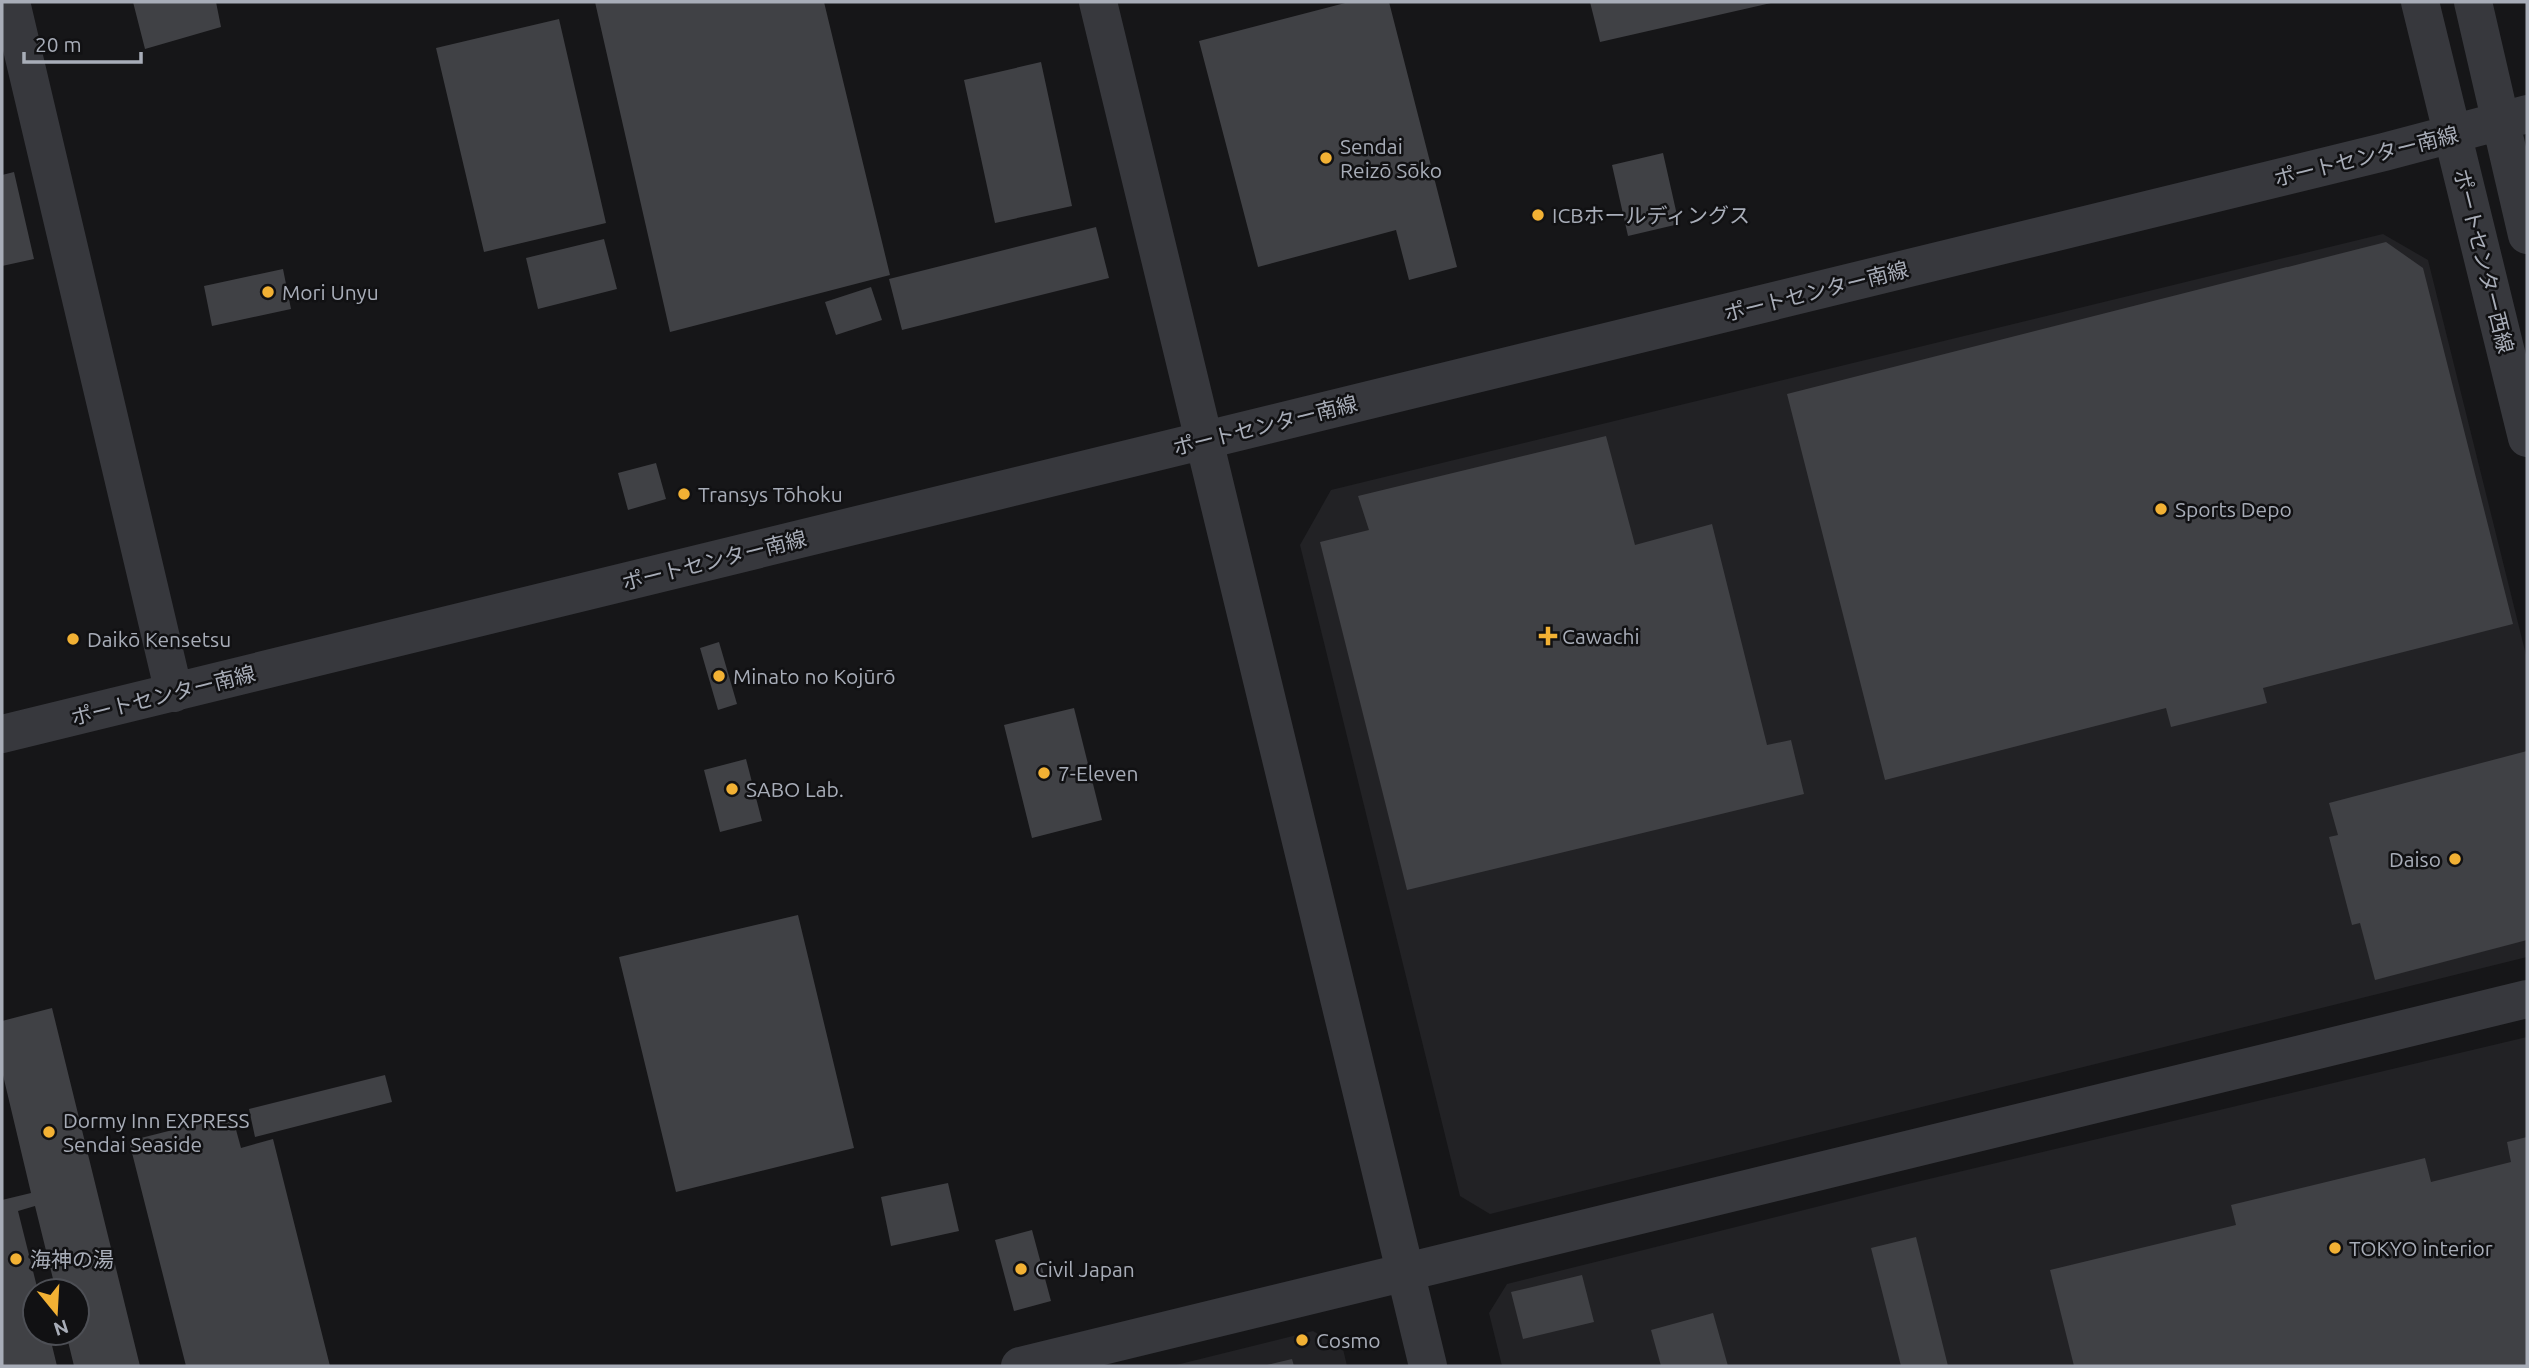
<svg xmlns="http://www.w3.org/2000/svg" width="2529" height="1368" viewBox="0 0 2529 1368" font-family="Ubuntu,'Noto Sans JP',sans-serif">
  <rect width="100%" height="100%" fill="#161618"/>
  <!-- built -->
  <path fill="#222225" d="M2383,234L2428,260L2527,659V957L1490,1214L1460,1196L1300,545L1331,490Z
    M2527,1037V1366H1502L1489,1313L1507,1284L1908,1184Z
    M1313,1331L1343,1349L1347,1366H1172Z"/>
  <!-- building -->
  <path fill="#404145" d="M133,2H216L221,27L145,49Z
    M595,2H824L890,275L670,332Z
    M1349,2H1389L1457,267L1409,280L1396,230L1258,267L1199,41Z
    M1590,2H1771V3L1600,42Z
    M559,19L606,223L484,252L436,48Z
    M1041,62L1072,206L995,223L964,80Z
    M1663,153L1679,224L1628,236L1612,165Z
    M14,172L34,259L2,266V175Z
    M1096,227L1109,278L902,330L889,279Z
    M604,239L617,289L538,309L526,258Z
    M2386,242L2423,268L2513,624L2263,688L2267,703L2171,727L2166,708L1885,780L1787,394Z
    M283,269L291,309L212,326L204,286Z
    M871,287L882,320L836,335L825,302Z
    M1606,436L1635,545L1712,524L1767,745L1791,740L1804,794L1407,890L1320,542L1369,530L1358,496Z
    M656,463L666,499L628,510L618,473Z
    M719,642L737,704L718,710L700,648Z
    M1074,708L1102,820L1032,838L1004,725Z
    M2527,751V940L2375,980L2360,923L2352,925L2329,837L2338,835L2329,803Z
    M746,759L762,821L720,832L704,770Z
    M798,915L854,1148L676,1192L619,957Z
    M52,1008L140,1366H74L66,1333H77V1291H56L35,1206L18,1211L38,1291H35V1333H49L57,1366H2V1200L31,1193L2,1071V1021Z
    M385,1075L392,1102L255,1137L249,1109Z
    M232,1115L241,1148L273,1139L330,1366H186L129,1141Z
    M2527,1137V1366H2074L2050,1270L2236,1225L2231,1205L2425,1158L2431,1182L2511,1162L2507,1142Z
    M948,1183L959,1231L891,1246L881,1197Z
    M1032,1230L1051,1301L1014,1311L995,1240Z
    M1916,1237L1948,1366H1901L1871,1248Z
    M1582,1275L1594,1322L1523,1339L1511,1292Z
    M1713,1313L1728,1366H1661L1651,1330Z
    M1292,1359L1294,1366H1267V1365Z"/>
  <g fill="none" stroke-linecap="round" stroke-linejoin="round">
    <!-- minor -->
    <path stroke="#37383d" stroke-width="38" d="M11,2L174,693
      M1098,2L1428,1366
      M2420,2L2527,438
      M2473,2L2527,235
      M2,734L2384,152L2527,114
      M1020,1366L2527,999"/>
  </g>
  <!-- markers -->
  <g fill="#f2b134" stroke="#111113" stroke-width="2.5">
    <circle cx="1326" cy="158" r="7"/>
    <circle cx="1538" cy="215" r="7"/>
    <circle cx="268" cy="292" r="7"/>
    <circle cx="684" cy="494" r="7"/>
    <circle cx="2161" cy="509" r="7"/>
    <path d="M1544.5 625.5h7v7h7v7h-7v7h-7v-7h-7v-7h7z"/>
    <circle cx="73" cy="639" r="7"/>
    <circle cx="719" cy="676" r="7"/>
    <circle cx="1044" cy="773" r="7"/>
    <circle cx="732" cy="789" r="7"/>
    <circle cx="2455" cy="859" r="7"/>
    <circle cx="49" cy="1132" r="7"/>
    <circle cx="2335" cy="1248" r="7"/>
    <circle cx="16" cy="1259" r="7"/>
    <circle cx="1021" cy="1269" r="7"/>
    <circle cx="1302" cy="1340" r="7"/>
  </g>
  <g text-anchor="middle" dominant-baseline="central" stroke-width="5" stroke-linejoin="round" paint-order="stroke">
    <!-- poi labels -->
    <g font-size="21" fill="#a8adb8" stroke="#111113" text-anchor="start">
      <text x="1340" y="146">Sendai<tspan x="1340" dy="24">Reizō Sōko</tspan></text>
      <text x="1552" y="215">ICBホールディングス</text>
      <text x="282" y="292">Mori Unyu</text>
      <text x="698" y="494">Transys Tōhoku</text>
      <text x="2175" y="509">Sports Depo</text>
      <text x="1562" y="636">Cawachi</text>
      <text x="87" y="639">Daikō Kensetsu</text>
      <text x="733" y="676">Minato no Kojūrō</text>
      <text x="1058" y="773">7-Eleven</text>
      <text x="746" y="789">SABO Lab.</text>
      <text x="2441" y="859" text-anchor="end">Daiso</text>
      <text x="63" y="1120">Dormy Inn EXPRESS<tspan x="63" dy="24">Sendai Seaside</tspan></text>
      <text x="2349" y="1248">TOKYO interior</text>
      <text x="30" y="1259">海神の湯</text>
      <text x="1035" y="1269">Civil Japan</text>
      <text x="1316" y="1340">Cosmo</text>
    </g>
    <!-- street labels -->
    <g font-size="21" fill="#a8adb8" stroke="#111113">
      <text transform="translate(2366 156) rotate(-14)">ポートセンター南線</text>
      <text transform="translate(2484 261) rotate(76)">ポートセンター西線</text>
      <text transform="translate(1816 291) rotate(-14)">ポートセンター南線</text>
      <text transform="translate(1265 425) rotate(-14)">ポートセンター南線</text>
      <text transform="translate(714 560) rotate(-14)">ポートセンター南線</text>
      <text transform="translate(163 695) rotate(-14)">ポートセンター南線</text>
    </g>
  </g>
  <!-- border -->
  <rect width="2529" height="1368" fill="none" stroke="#a8adb8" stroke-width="7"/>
  <!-- north arrow -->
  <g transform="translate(56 1312) rotate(162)"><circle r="33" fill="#111113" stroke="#4d4f55" stroke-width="2"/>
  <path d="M0-5L12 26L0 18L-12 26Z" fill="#f2b134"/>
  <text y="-10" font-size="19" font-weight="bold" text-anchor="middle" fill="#a8adb8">N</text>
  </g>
  <!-- scale -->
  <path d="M24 52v10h117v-10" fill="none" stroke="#a8adb8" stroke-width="3.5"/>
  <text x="35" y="52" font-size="21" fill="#a8adb8" stroke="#111113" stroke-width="5" paint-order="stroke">20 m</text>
</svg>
